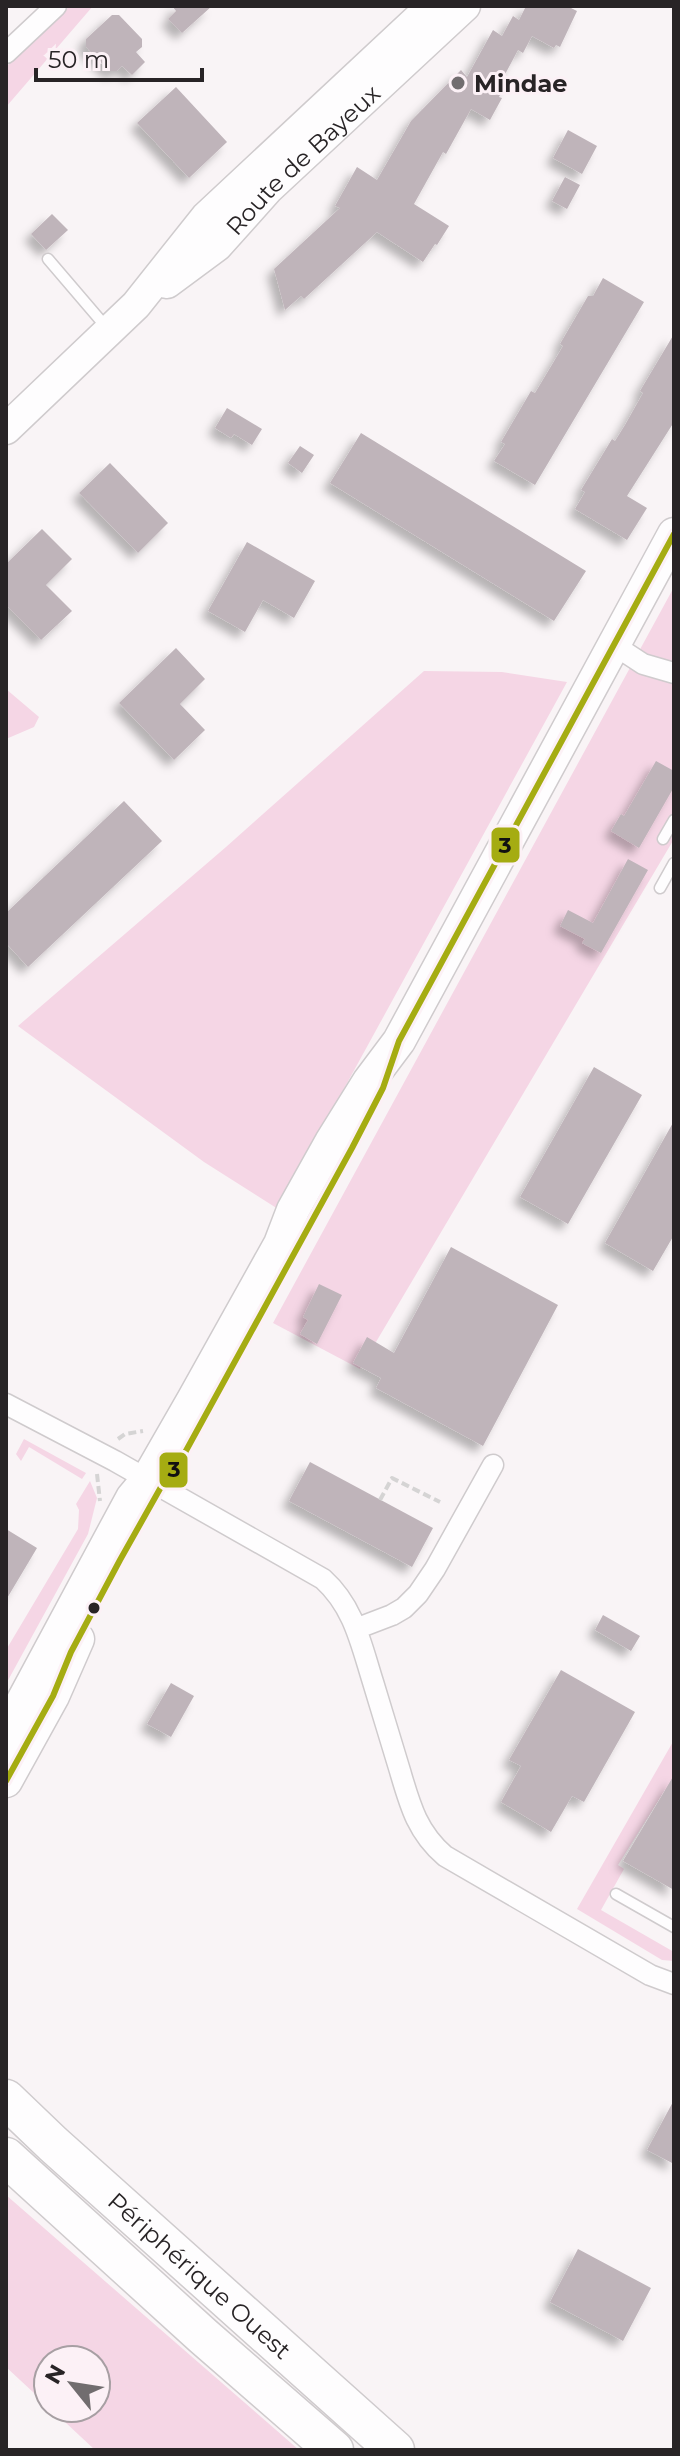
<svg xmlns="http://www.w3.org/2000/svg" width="680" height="2456" viewBox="0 0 680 2456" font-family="Montserrat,sans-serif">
  <defs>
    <filter id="shadow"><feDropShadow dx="-7" dy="7" stdDeviation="4" flood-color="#0004"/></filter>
  </defs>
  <rect width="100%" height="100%" fill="#f9f4f6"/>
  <!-- green -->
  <path fill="#f5d6e5" d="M70,6H93L6,107V67Z
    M674,587V839L360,1369L273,1323Z
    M424,671L502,672L567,682L278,1209L204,1162L18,1026L226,847Z
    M6,689L39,717L34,727L6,739Z
    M24,1439L86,1473L82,1479L29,1447L21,1461L16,1454Z
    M90,1481L97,1498L88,1534L6,1684V1650L78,1529L79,1510L76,1504Z
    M674,1740V1794L665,1790L618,1865L624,1869L601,1910L674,1952V1961L662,1960L577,1909Z
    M6,2195L299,2450H95L50,2408H96V2360H48V2406L6,2367Z"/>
  <!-- building -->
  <path fill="#bfb4ba" filter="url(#shadow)" d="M172,6H212L182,33L168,19L176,11Z
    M526,6H567L577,11L560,47L556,45L554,48L532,36L523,53L518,50L502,80L506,82L499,97L502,98L490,120L471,109L446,154L443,152L414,204L449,226L437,245L435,244L423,262L377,232L304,299L301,296L285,310L274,269L340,208L335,206L357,167L377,180L411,121L461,70L467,77L493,30L502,36L513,16L519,20Z
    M112,15H119L142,39V47L136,52L145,62L132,75L122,66L117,71H109L86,47V39Z
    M176,87L227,142L189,178L137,123Z
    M568,130L597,146L582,174L553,158Z
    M565,177L580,185L567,209L552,201Z
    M52,214L68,230L46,250L31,234Z
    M603,278L644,302L535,485L494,461L505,444L501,442L531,391L535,393L553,363L563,346L560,344L588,296H593Z
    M674,334V422L627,496L647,508L627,540L575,509L585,492L581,490L612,439L615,441L625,425L643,393L640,391Z
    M227,408L262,429L252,445L234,434L231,438L215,428Z
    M361,433L586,571L554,621L330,483Z
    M300,446L314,455L302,473L288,463Z
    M110,463L168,523L138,553L79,493Z
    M42,529L72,559L46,585L72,611L41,640L6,605V564Z
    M247,542L315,581L294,618L263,600L245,632L208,611Z
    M176,648L205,679L180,704L205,730L174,760L119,703Z
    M656,761L674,771V787L639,848L611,831L621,814L624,816Z
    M124,801L162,841L28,967L6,943V913Z
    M628,859L648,870L601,953L582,943L585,939L560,926L568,910L593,923Z
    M594,1067L642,1095L568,1224L520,1197Z
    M674,1121V1235L653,1271L605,1243Z
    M451,1247L558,1305L483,1446L376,1388L381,1378L353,1363L367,1337L394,1353Z
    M319,1284L342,1295L317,1344L300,1334L308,1320L303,1317Z
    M310,1462L433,1528L412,1567L289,1501Z
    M6,1529L37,1548L6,1600Z
    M603,1615L640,1636L631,1651L595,1630Z
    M561,1670L635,1712L584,1802L572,1796L551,1832L501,1802L521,1766L509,1760Z
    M171,1683L194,1696L171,1737L147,1724Z
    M674,1775V1890L623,1861Z
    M674,2100V2164L647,2150Z
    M578,2249L651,2288L623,2341L550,2302Z"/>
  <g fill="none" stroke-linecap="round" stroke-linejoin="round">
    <defs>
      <path id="lane" d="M48,259L107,328
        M663,839L674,820
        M660,888L674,863
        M616,1894L674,1927"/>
      <path id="street" d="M6,53L56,6
        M614,645L643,664L674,673
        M6,1404L115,1461L323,1579C354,1607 361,1644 373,1682C382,1712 391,1741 400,1771C410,1805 417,1832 445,1856L650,1975L674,1984
        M358,1628L392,1615L404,1608L418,1594L435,1569L493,1465"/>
      <g id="secondary">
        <path id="s1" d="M167,283L217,246L268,189L465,6"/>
        <path d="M6,429L136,305L206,217L432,6"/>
      </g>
      <path id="primary" d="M6,1732L132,1498L147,1480L193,1400L280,1244L293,1210L331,1142L369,1081L399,1041L674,534
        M6,1781L53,1696L78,1639"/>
      <g id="highway">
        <path id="s2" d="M6,2099L53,2144L395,2450"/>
        <path d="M6,2157L203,2336L334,2450"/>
      </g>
    </defs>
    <!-- lane casing -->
    <use href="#lane" stroke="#cfcbcd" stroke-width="13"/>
    <!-- street casing -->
    <use href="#street" stroke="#cfcbcd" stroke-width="23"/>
    <!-- secondary casing -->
    <use href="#secondary" stroke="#cfcbcd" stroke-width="33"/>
    <!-- primary casing -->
    <use href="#primary" stroke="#cfcbcd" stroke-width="35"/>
    <!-- highway casing -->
    <use href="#highway" stroke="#cfcbcd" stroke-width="41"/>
    <!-- path -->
    <path stroke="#d5d4d4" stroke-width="4" stroke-dasharray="8 4" stroke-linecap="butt" d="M118,1439L125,1434L143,1431
      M97,1474L100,1501
      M380,1500L392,1478L440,1502"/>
    <!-- lane -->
    <use href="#lane" stroke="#fefdfe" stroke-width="10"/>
    <!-- street -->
    <use href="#street" stroke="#fefdfe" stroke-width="20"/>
    <!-- secondary -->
    <use href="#secondary" stroke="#fefdfe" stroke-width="30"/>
    <!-- primary -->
    <use href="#primary" stroke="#fefdfe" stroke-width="32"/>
    <!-- highway -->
    <use href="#highway" stroke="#fefdfe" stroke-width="38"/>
    <defs>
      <path id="bus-1" d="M6,1781L53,1696L71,1652L120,1560L161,1487L182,1458L352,1148L383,1088L399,1041L674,534"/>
    </defs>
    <!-- bus-1 casing -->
    <use href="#bus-1" stroke="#fcf1f6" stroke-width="12"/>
    <!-- bus-1 -->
    <use href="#bus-1" stroke="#a5ac12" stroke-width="6"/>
  </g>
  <!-- markers -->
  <circle fill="#716d6f" stroke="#fcf1f6" stroke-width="3" cx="458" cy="83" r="8"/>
  <circle fill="#282426" stroke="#fcf1f6" stroke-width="3" cx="94" cy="1608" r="7"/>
  <g text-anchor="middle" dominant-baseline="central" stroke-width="6" stroke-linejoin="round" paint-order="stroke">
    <!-- poi labels -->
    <g font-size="24" font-weight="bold" fill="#282426" stroke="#fcf1f6" text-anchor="start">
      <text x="474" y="83">Mindae</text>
    </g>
    <!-- street labels -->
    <g font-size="24" fill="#282426" stroke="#fcf1f6">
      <text stroke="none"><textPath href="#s1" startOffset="184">Route de Bayeux</textPath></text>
      <text stroke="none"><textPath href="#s2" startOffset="262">Périphérique Ouest</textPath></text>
    </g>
  </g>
  <g stroke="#fcf1f6" stroke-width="3">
    <rect x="490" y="826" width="31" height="38" rx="8" fill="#a5ac12"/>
    <rect x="158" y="1451" width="31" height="38" rx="8" fill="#a5ac12"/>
  </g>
  <g font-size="22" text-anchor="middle" font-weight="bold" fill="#111">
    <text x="505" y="853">3</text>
    <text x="174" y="1477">3</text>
  </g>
  <!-- border -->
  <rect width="680" height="2456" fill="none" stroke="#282426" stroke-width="16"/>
  <!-- north arrow -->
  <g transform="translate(72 2384) rotate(300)"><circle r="38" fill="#fcf1f6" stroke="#a79fa3" stroke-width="2"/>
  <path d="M0-6L14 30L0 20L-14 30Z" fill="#716d6f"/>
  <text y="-12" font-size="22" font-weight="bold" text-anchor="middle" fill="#282426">N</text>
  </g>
  <!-- scale -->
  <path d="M36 68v12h166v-12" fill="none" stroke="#282426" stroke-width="4"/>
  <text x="48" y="68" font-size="24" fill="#282426" stroke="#fcf1f6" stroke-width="6" paint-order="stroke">50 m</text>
</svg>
